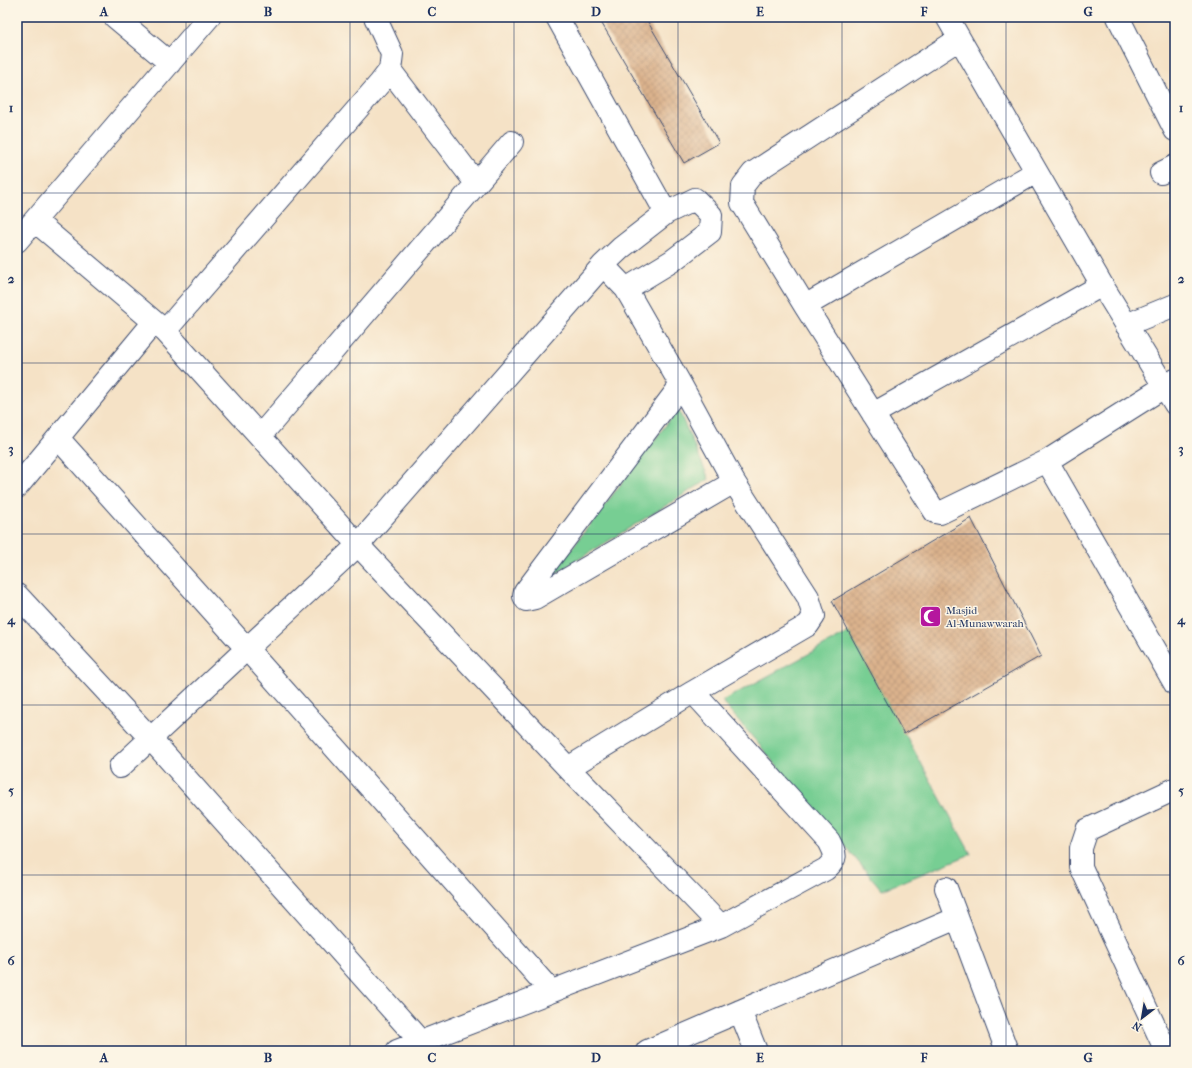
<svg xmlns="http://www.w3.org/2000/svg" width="1192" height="1068" viewBox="0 0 1192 1068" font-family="'IM FELL French Canon',serif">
  <defs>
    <pattern id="building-cross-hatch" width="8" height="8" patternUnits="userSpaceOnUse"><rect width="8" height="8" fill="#dbb28c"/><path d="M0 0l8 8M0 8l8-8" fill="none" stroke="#bb997b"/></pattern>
  </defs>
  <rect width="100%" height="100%" fill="#fcf5e5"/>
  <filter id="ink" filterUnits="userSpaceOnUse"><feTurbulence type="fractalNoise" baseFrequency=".025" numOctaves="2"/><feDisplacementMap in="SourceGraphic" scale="8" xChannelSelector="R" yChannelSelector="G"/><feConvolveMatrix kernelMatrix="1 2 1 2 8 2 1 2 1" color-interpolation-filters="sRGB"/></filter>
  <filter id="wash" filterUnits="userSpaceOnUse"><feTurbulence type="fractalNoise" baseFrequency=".012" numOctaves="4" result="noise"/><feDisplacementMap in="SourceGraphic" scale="16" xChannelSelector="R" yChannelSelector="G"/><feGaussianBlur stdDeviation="0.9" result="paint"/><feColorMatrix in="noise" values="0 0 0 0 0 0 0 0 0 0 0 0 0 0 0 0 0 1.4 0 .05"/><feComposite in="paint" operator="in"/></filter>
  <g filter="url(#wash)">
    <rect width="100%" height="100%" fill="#f5e2c6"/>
    <!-- park -->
    <path fill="#77ce93" stroke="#497e78" d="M678,409L709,479L550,577Z
      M849,632L971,854L882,890L722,701Z"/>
    <g id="blocks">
      <!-- building -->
      <path fill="url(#building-cross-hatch)" d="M598,17H645L719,143L684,163Z
        M971,518L1041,656L904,734L832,601Z"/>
    </g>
  </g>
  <g filter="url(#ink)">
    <use href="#blocks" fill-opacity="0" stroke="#3c4a6e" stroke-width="1"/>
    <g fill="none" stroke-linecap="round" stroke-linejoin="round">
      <defs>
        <path id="street" d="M115,17L170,63
          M557,17L666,213
          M947,17L1102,285L1175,404
          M1118,17L1175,130
          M959,39L753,173L743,186L742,203L805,306L935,512L940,513L1047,461L1175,380
          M390,70L476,183
          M1161,173L1175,166
          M35,221L165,331L358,545L568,768L721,926
          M17,241L209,17
          M805,306L1036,172
          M1126,325L1175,305
          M165,331L380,83L390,70L392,54L375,17
          M681,385L525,592L524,596L526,600L535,598L734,482
          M873,414L1102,285
          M260,436L512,142
          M58,438L247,649L551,991
          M1047,461L1175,684
          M17,487L154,322
          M17,595L151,739L421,1042
          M120,767L358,545L603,265L621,248L666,213L695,199L711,215L710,232L672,261L626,289
          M568,768L693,692
          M946,888L1007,1051
          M740,1011L756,1051
          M397,1051L721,926L826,869C838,858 836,855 829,841L693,692L808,625L814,616L808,597L734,482L681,385L626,289L603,265
          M647,1051L957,918
          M1166,1051L1081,867V848L1087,830L1175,789"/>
      </defs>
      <!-- street casing -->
      <use href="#street" stroke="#3c4a6e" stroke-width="24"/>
      <!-- street -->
      <use href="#street" stroke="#fff" stroke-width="22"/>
    </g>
  </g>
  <!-- grid -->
  <path fill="none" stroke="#1b2f5e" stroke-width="1" stroke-opacity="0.55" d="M186,17V1051M350,17V1051M514,17V1051M678,17V1051M842,17V1051M1006,17V1051M17,193H1175M17,363H1175M17,534H1175M17,705H1175M17,875H1175"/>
  <!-- icons -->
  <defs>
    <symbol id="mosque-square" viewBox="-11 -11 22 22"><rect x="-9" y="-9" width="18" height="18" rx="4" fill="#b5179e" stroke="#fcf5e5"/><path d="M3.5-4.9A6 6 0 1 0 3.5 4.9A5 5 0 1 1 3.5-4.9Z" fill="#fff"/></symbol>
  </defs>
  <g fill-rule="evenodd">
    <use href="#mosque-square" x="918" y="604" width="25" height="25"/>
  </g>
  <g text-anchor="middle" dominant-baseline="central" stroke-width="3" stroke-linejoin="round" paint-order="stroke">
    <!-- poi labels -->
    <g font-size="11" fill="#1b2f5e" stroke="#fcf5e5" text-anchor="start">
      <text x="946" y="610">Masjid<tspan x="946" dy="13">Al-Munawwarah</tspan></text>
    </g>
  </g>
  <!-- margin -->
  <rect width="1192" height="1068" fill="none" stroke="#fcf5e5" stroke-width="44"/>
  <!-- north arrow -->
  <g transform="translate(1142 1018) rotate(211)" stroke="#fcf5e5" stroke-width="3" paint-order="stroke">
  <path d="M0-3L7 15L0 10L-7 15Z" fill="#1b2f5e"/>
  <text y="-6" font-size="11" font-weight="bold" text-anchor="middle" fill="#1b2f5e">N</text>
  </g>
  <rect x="22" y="22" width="1148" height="1024" fill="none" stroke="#1b2f5e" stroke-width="1.5"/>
  <g font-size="13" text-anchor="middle" font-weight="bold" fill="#1b2f5e">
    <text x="104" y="16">A</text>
    <text x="268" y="16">B</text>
    <text x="432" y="16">C</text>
    <text x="596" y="16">D</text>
    <text x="760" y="16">E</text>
    <text x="924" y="16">F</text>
    <text x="1088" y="16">G</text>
    <text x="11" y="112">1</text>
    <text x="1181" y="112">1</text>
    <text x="11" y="283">2</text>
    <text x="1181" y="283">2</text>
    <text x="11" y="453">3</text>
    <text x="1181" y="453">3</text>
    <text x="11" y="624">4</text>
    <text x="1181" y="624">4</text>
    <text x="11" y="795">5</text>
    <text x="1181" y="795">5</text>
    <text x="11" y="965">6</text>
    <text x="1181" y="965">6</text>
    <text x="104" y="1062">A</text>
    <text x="268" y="1062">B</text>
    <text x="432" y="1062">C</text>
    <text x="596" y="1062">D</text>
    <text x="760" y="1062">E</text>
    <text x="924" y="1062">F</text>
    <text x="1088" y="1062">G</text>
  </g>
</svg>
